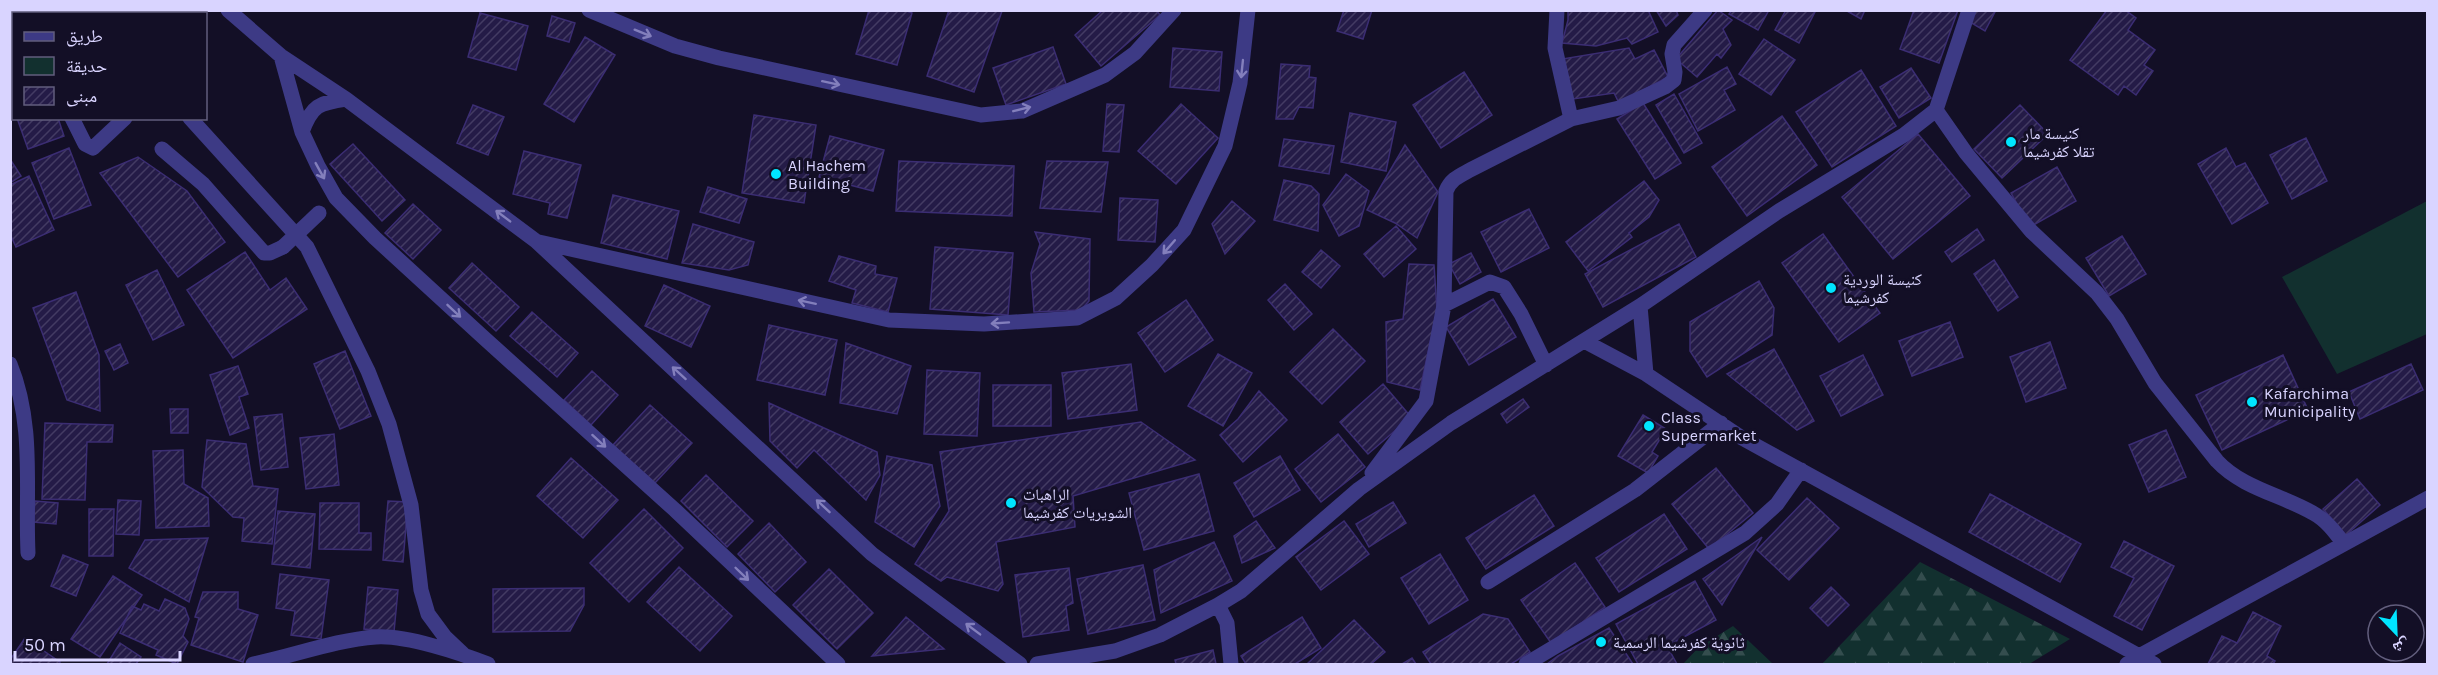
<svg xmlns="http://www.w3.org/2000/svg" width="2438" height="675" viewBox="0 0 2438 675" font-family="Karla,'Noto Naskh Arabic',sans-serif">
  <defs>
    <pattern id="forest-firs" width="22" height="20" patternUnits="userSpaceOnUse" patternTransform="scale(1.5)"><rect width="22" height="20" fill="#12302f"/><path d="M5 1l3.5 6h-7zM16 11l3.5 6h-7z" fill="#344d4e"/></pattern>
    <pattern id="building-hatch" width="6" height="6" patternUnits="userSpaceOnUse" patternTransform="scale(1.5)"><rect width="6" height="6" fill="#241b47"/><path d="M-1 1l2-2M0 6l6-6M5 7l2-2" fill="none" stroke="#433b63"/></pattern>
  </defs>
  <rect width="100%" height="100%" fill="#130f26"/>
  <!-- green -->
  <path fill="#12302f" d="M2427,201V334L2337,374L2282,277Z"/>
  <!-- forest -->
  <path fill="url(#forest-firs)" d="M1920,562L2070,639L2029,664H1822Z
    M1733,626L1773,664H1683L1698,648Z"/>
  <!-- building -->
  <path fill="url(#building-hatch)" stroke="#3b2d73" stroke-width="1.5" d="M869,10H904L912,13L897,65L856,54Z
    M949,10L1002,11L974,92L927,76Z
    M1103,10H1156L1160,15L1101,66L1075,35Z
    M1344,10H1372L1363,39L1337,31Z
    M1568,10H1648L1658,32L1632,44L1627,38L1596,46L1562,43L1568,20Z
    M1656,10H1676L1678,15L1666,26Z
    M1718,10L1732,20L1723,29L1731,45L1721,58L1717,54L1697,77L1676,59Z
    M1732,10H1769L1758,30L1729,14Z
    M1786,10H1816L1799,43L1775,30Z
    M1845,10H1865L1861,19Z
    M1914,10H1958L1939,63L1900,49Z
    M1971,10H1996L1985,31L1968,21Z
    M2107,10H2125L2136,18L2128,30L2155,50L2144,65L2153,71L2136,95L2124,86L2118,95L2070,60Z
    M480,13L528,26L516,70L468,57Z
    M552,16L575,23L569,42L547,36Z
    M585,37L615,55L574,122L544,104Z
    M1764,39L1795,60L1771,95L1739,74Z
    M1053,47L1066,84L1006,105L993,68Z
    M1173,48L1222,52L1219,91L1170,87Z
    M1629,48L1635,59L1654,50L1668,77L1619,103L1614,93L1573,99L1562,59Z
    M1281,64L1310,66L1309,77L1316,78L1313,108L1299,107L1293,119H1276Z
    M1727,67L1736,84L1724,90L1735,110L1698,131L1679,94Z
    M1911,68L1931,98L1899,118L1880,87Z
    M1861,70L1896,126L1832,167L1796,112Z
    M1464,72L1492,115L1441,148L1413,105Z
    M1674,94L1702,143L1684,153L1656,105Z
    M1643,103L1681,163L1655,179L1617,119Z
    M1107,104L1124,105L1119,152L1103,151Z
    M1181,104L1218,138L1176,184L1138,151Z
    M473,105L504,117L488,155L457,143Z
    M2020,105L2048,134L2002,178L1974,149Z
    M1350,113L1396,122L1386,171L1341,162Z
    M754,115L816,125L804,203L742,193Z
    M1782,116L1817,165L1747,216L1712,167Z
    M17,118H58L64,136L28,149Z
    M1918,134L1970,196L1893,259L1842,197Z
    M830,136L884,150L873,191L819,177Z
    M2306,138L2327,181L2292,199L2270,155Z
    M1284,139L1334,146L1329,174L1279,166Z
    M353,144L405,200L382,221L330,164Z
    M1405,145L1438,192L1417,238L1395,223L1367,210Z
    M69,148L91,205L54,219L32,163Z
    M2226,148L2236,167L2245,163L2268,203L2232,224L2198,164Z
    M524,151L581,165L567,218L548,214L550,203L513,194Z
    M138,157L187,191L225,242L178,277L100,173Z
    M10,159L21,176L10,183Z
    M899,161L1014,166L1012,216L896,211Z
    M1047,161L1108,162L1101,212L1040,208Z
    M2057,167L2076,201L2030,227L2011,193Z
    M1346,174L1369,191L1359,226L1339,236L1323,205Z
    M29,176L54,230L16,247L10,234V185Z
    M1284,180L1311,186L1319,194L1318,231L1274,220Z
    M1644,181L1659,200L1649,217L1629,233L1632,237L1588,271L1566,242Z
    M708,187L747,199L739,223L700,212Z
    M613,195L679,211L667,259L601,243Z
    M1120,198L1158,200L1155,242L1118,240Z
    M1232,201L1255,221L1225,254L1212,224Z
    M413,204L441,230L413,259L385,233Z
    M1529,209L1549,248L1501,272L1481,232Z
    M693,224L754,242L748,265L729,270L682,263Z
    M1679,224L1696,257L1603,307L1585,274Z
    M1396,226L1416,249L1384,277L1364,254Z
    M1977,229L1984,240L1952,262L1945,252Z
    M1035,232L1090,239L1089,301L1081,310L1034,312L1031,273L1040,244Z
    M1823,234L1880,313L1839,342L1782,263Z
    M2122,236L2146,274L2109,296L2086,258Z
    M935,247L1013,253L1008,315L930,309Z
    M1321,250L1340,266L1321,288L1302,272Z
    M245,252L270,290L286,278L307,309L233,358L187,290Z
    M1471,253L1481,272L1460,284L1449,264Z
    M839,256L876,266L875,274L897,278L888,312L852,303L856,290L829,281Z
    M1994,260L2018,297L1998,311L1974,274Z
    M472,263L519,307L496,331L449,288Z
    M1409,264L1434,265L1437,310L1420,390L1387,382L1386,322L1403,319Z
    M157,270L184,325L153,340L126,285Z
    M1759,281L1774,308L1772,335L1707,377L1690,351V322Z
    M1285,284L1312,314L1294,330L1268,300Z
    M664,285L710,306L691,347L645,326Z
    M76,292L99,355L100,411L67,400L33,308Z
    M1493,299L1516,337L1469,365L1446,327Z
    M1186,300L1213,340L1165,372L1138,333Z
    M532,312L578,353L557,377L510,336Z
    M1950,322L1963,357L1912,376L1899,341Z
    M769,325L837,340L825,395L757,380Z
    M1333,329L1365,361L1322,404L1290,372Z
    M2050,342L2066,388L2026,402L2010,357Z
    M846,343L911,366L897,414L840,403Z
    M120,344L128,363L114,370L105,351Z
    M1774,349L1814,421L1797,430L1727,374Z
    M345,351L371,416L340,429L314,364Z
    M1218,354L1252,373L1223,426L1188,406Z
    M1863,355L1883,395L1841,416L1820,376Z
    M2283,355L2308,410L2222,450L2196,395Z
    M1131,364L1137,410L1068,419L1062,373Z
    M2411,364L2423,390L2360,419L2349,392Z
    M238,366L248,394L239,397L249,428L230,435L210,375Z
    M927,370L980,373L977,436L924,434Z
    M592,371L618,395L591,425L564,400Z
    M1383,384L1411,417L1368,454L1340,422Z
    M993,385H1051V426H993Z
    M1259,391L1287,420L1243,462L1220,435L1238,419Z
    M1523,399L1529,407L1507,423L1501,414Z
    M769,403L877,452L880,475L866,500L814,450L797,468L770,441Z
    M650,405L692,443L655,483L613,445Z
    M170,409H188V433H171Z
    M282,414L288,467L261,470L254,417Z
    M1643,415L1666,429L1652,452L1658,456L1648,473L1618,456Z
    M1141,422L1195,460L1073,496L1075,527L996,542L1003,584L998,591L947,577L941,581L915,564L949,511L940,452Z
    M45,423L113,425L112,442H87L85,500L42,499Z
    M2166,430L2186,477L2149,492L2129,445Z
    M334,434L339,485L306,489L300,438Z
    M1338,434L1365,467L1321,502L1295,469Z
    M207,440L246,444L253,486L278,489L272,544L242,541L244,518L233,517L202,487Z
    M183,450L184,484L208,498L209,526L156,528L153,451Z
    M887,456L932,465L940,506L914,547L875,522Z
    M1280,456L1300,490L1254,517L1234,483Z
    M571,458L618,500L583,538L537,496Z
    M1716,468L1753,513L1709,549L1672,504Z
    M1199,474L1214,531L1144,550L1129,493Z
    M706,475L753,521L727,547L681,501Z
    M2357,479L2380,505L2346,535L2323,509Z
    M1990,494L2081,544L2060,582L1969,532Z
    M1534,495L1554,526L1486,569L1466,538Z
    M1807,498L1839,528L1789,580L1757,550Z
    M118,500L141,501L139,535L116,534Z
    M35,501L58,503L56,524L33,522Z
    M388,501L408,502L403,562L383,560Z
    M1393,502L1406,523L1369,547L1356,524Z
    M320,503H359V533H371V550L319,549Z
    M89,509H114L113,556H89Z
    M644,509L683,548L629,602L590,563Z
    M278,511L315,514L310,568L272,564Z
    M1664,514L1687,549L1619,592L1596,558Z
    M1256,521L1275,548L1242,563L1234,536Z
    M1344,521L1369,554L1321,590L1296,557Z
    M769,523L806,562L775,592L738,554Z
    M1762,537L1722,605L1703,579Z
    M208,538L189,602L129,568L145,540Z
    M2124,541L2174,566L2142,630L2114,616L2134,578L2111,567Z
    M1214,542L1232,581L1161,613L1154,570Z
    M1440,554L1468,600L1429,624L1401,578Z
    M63,555L88,565L76,596L51,586Z
    M1575,563L1605,607L1551,643L1521,600Z
    M1143,565L1155,620L1088,634L1077,579Z
    M679,567L732,616L700,651L647,602Z
    M1069,568L1073,603L1066,606L1069,630L1023,637L1015,575Z
    M829,569L873,613L837,649L793,605Z
    M280,574L329,580L321,639L291,635L295,611L276,608Z
    M113,576L142,595L100,657L71,639Z
    M1695,581L1716,620L1667,646L1677,664H1638L1616,624Z
    M368,587L398,590L394,632L364,629Z
    M1831,587L1849,605L1828,626L1810,608Z
    M584,588V605L570,631L493,632V589Z
    M203,592H238V609L258,615L243,662L191,645L199,618L195,617Z
    M165,599L185,608L189,619L183,636L188,642L177,664L156,655L158,650L120,633L132,606L141,610L144,604L159,611Z
    M2253,612L2281,626L2267,656L2275,661L2273,664H2208L2222,636L2237,643Z
    M1483,614L1508,619L1530,652L1511,664H1431L1423,652Z
    M906,617L944,649L872,656Z
    M1302,617L1321,648L1295,664H1246L1241,656Z
    M1354,620L1385,652L1371,664H1307Z
    M1609,628L1633,664H1547L1558,656Z
    M25,638L60,662L59,664H10V660Z
    M120,643L141,657L136,664H107Z
    M1213,650L1216,664H1176L1175,660Z
    M1412,658L1416,664H1402Z"/>
  <g fill="none" stroke-linecap="round" stroke-linejoin="round">
    <!-- minor -->
    <path stroke="#3d3a85" stroke-width="15" d="M228,10L281,56L346,99L536,241L872,554L1020,664
      M589,10L675,46L719,58L981,115L1022,111L1105,75L1135,53L1174,10
      M1557,10L1555,48L1571,119
      M281,56L302,132L318,166L336,198L375,238L483,337L675,510L838,664
      M1936,110L1966,153L2031,231L2097,293L2117,319L2155,383L2217,461C2242,488 2282,495 2313,513C2326,520 2335,532 2343,543
      M72,118L85,144L93,148L125,118
      M190,118L307,247L368,371L389,424L411,505L421,590L428,614L445,637L463,654
      M302,132C312,105 319,103 346,99
      M162,149L203,184L264,253H270L283,247
      M539,242L889,320L984,324L1077,318L1116,298L1152,265L1184,230L1225,146L1240,83L1248,10
      M1444,305L1490,282L1504,287L1521,314L1546,365
      M1640,306L1646,374
      M1584,341L1646,374L1742,438L2154,664
      M10,364C35,425 25,490 28,553
      M1372,473L1426,401L1444,305L1446,191C1451,179 1459,176 1470,170L1571,119L1619,108L1665,87L1674,80L1675,72L1672,54L1674,45L1705,10
      M1488,582L1635,490L1721,423
      M1218,605L1227,623L1231,664
      M253,664C294,656 334,640 376,637C406,635 460,653 488,664
      M1037,664L1115,651L1160,635L1218,605L1241,591L1359,489L1451,423L1640,306L1779,211L1904,135L1936,110L1969,10
      M1526,664L1745,533L1777,504L1801,470
      M2127,664L2139,656L2428,498"/>
    <!-- minor-bridge -->
    <path stroke="#3d3a85" stroke-width="15" d="M283,247L319,213"/>
  </g>
  <!-- one-way arrows -->
  <defs><path id="oneway-shaft" d="M-6 0H5M1.5-3L5.5 0L1.5 3" fill="none" stroke-width="1.6" stroke-linecap="round" stroke-linejoin="round" transform="scale(1.5)"/></defs>
  <g stroke="#837fbc">
    <use href="#oneway-shaft" transform="translate(643 33) rotate(22)"/>
    <use href="#oneway-shaft" transform="translate(1242 69) rotate(96)"/>
    <use href="#oneway-shaft" transform="translate(831 83) rotate(12)"/>
    <use href="#oneway-shaft" transform="translate(1022 109) rotate(-14)"/>
    <use href="#oneway-shaft" transform="translate(320 171) rotate(61)"/>
    <use href="#oneway-shaft" transform="translate(503 216) rotate(-143)"/>
    <use href="#oneway-shaft" transform="translate(1169 247) rotate(131)"/>
    <use href="#oneway-shaft" transform="translate(807 302) rotate(-168)"/>
    <use href="#oneway-shaft" transform="translate(454 311) rotate(43)"/>
    <use href="#oneway-shaft" transform="translate(1000 323) rotate(176)"/>
    <use href="#oneway-shaft" transform="translate(679 373) rotate(-138)"/>
    <use href="#oneway-shaft" transform="translate(599 441) rotate(42)"/>
    <use href="#oneway-shaft" transform="translate(823 506) rotate(-137)"/>
    <use href="#oneway-shaft" transform="translate(742 574) rotate(44)"/>
    <use href="#oneway-shaft" transform="translate(973 629) rotate(-143)"/>
  </g>
  <!-- markers -->
  <g fill="#00e5ff" stroke="#130f26" stroke-width="2">
    <circle cx="2011" cy="142" r="6"/>
    <circle cx="776" cy="174" r="6"/>
    <circle cx="1831" cy="288" r="6"/>
    <circle cx="2252" cy="402" r="6"/>
    <circle cx="1649" cy="426" r="6"/>
    <circle cx="1011" cy="503" r="6"/>
    <circle cx="1601" cy="642" r="6"/>
  </g>
  <g text-anchor="middle" dominant-baseline="central" stroke-width="6" stroke-linejoin="round" paint-order="stroke">
    <!-- poi labels -->
    <g font-size="16" fill="#d9d4ff" stroke="#130f26" text-anchor="start">
      <text x="2023" y="133">كنيسة مار<tspan x="2023" dy="18">تقلا كفرشيما</tspan></text>
      <text x="788" y="165">Al Hachem<tspan x="788" dy="18">Building</tspan></text>
      <text x="1843" y="279">كنيسة الوردية<tspan x="1843" dy="18">كفرشيما</tspan></text>
      <text x="2264" y="393">Kafarchima<tspan x="2264" dy="18">Municipality</tspan></text>
      <text x="1661" y="417">Class<tspan x="1661" dy="18">Supermarket</tspan></text>
      <text x="1023" y="494">الراهبات<tspan x="1023" dy="18">الشويريات كفرشيما</tspan></text>
      <text x="1613" y="642">ثانوية كفرشيما الرسمية</text>
    </g>
  </g>
  <!-- border -->
  <rect width="2438" height="675" fill="none" stroke="#d9d4ff" stroke-width="24"/>
  <!-- legend -->
  <rect x="12" y="12" width="195" height="108" fill="#130f26" stroke="#625e7d" stroke-width="1.5"/>
  <rect x="24" y="32" width="30" height="9" fill="#3d3a85" stroke="#625e7d" stroke-width="1.5"/>
  <text x="66" y="42" font-size="18" fill="#d9d4ff">طريق</text>
  <rect x="24" y="57" width="30" height="18" fill="#12302f" stroke="#625e7d" stroke-width="1.5"/>
  <text x="66" y="72" font-size="18" fill="#d9d4ff">حديقة</text>
  <rect x="24" y="87" width="30" height="18" fill="url(#building-hatch)" stroke="#625e7d" stroke-width="1.5"/>
  <text x="66" y="102" font-size="18" fill="#d9d4ff">مبنى</text>
  <!-- north arrow -->
  <g transform="translate(2396 633) rotate(157)"><circle r="28" fill="#130f26" stroke="#625e7d" stroke-width="1.5"/>
  <path d="M0-4.5L10 22L0 15L-10 22Z" fill="#00e5ff"/>
  <text y="-9" font-size="16" font-weight="bold" text-anchor="middle" fill="#d9d4ff">ش</text>
  </g>
  <!-- scale -->
  <path d="M15 651v9h165v-9" fill="none" stroke="#d9d4ff" stroke-width="3"/>
  <text x="24" y="651" font-size="18" fill="#d9d4ff" stroke="#130f26" stroke-width="4.5" paint-order="stroke">50 m</text>
</svg>
